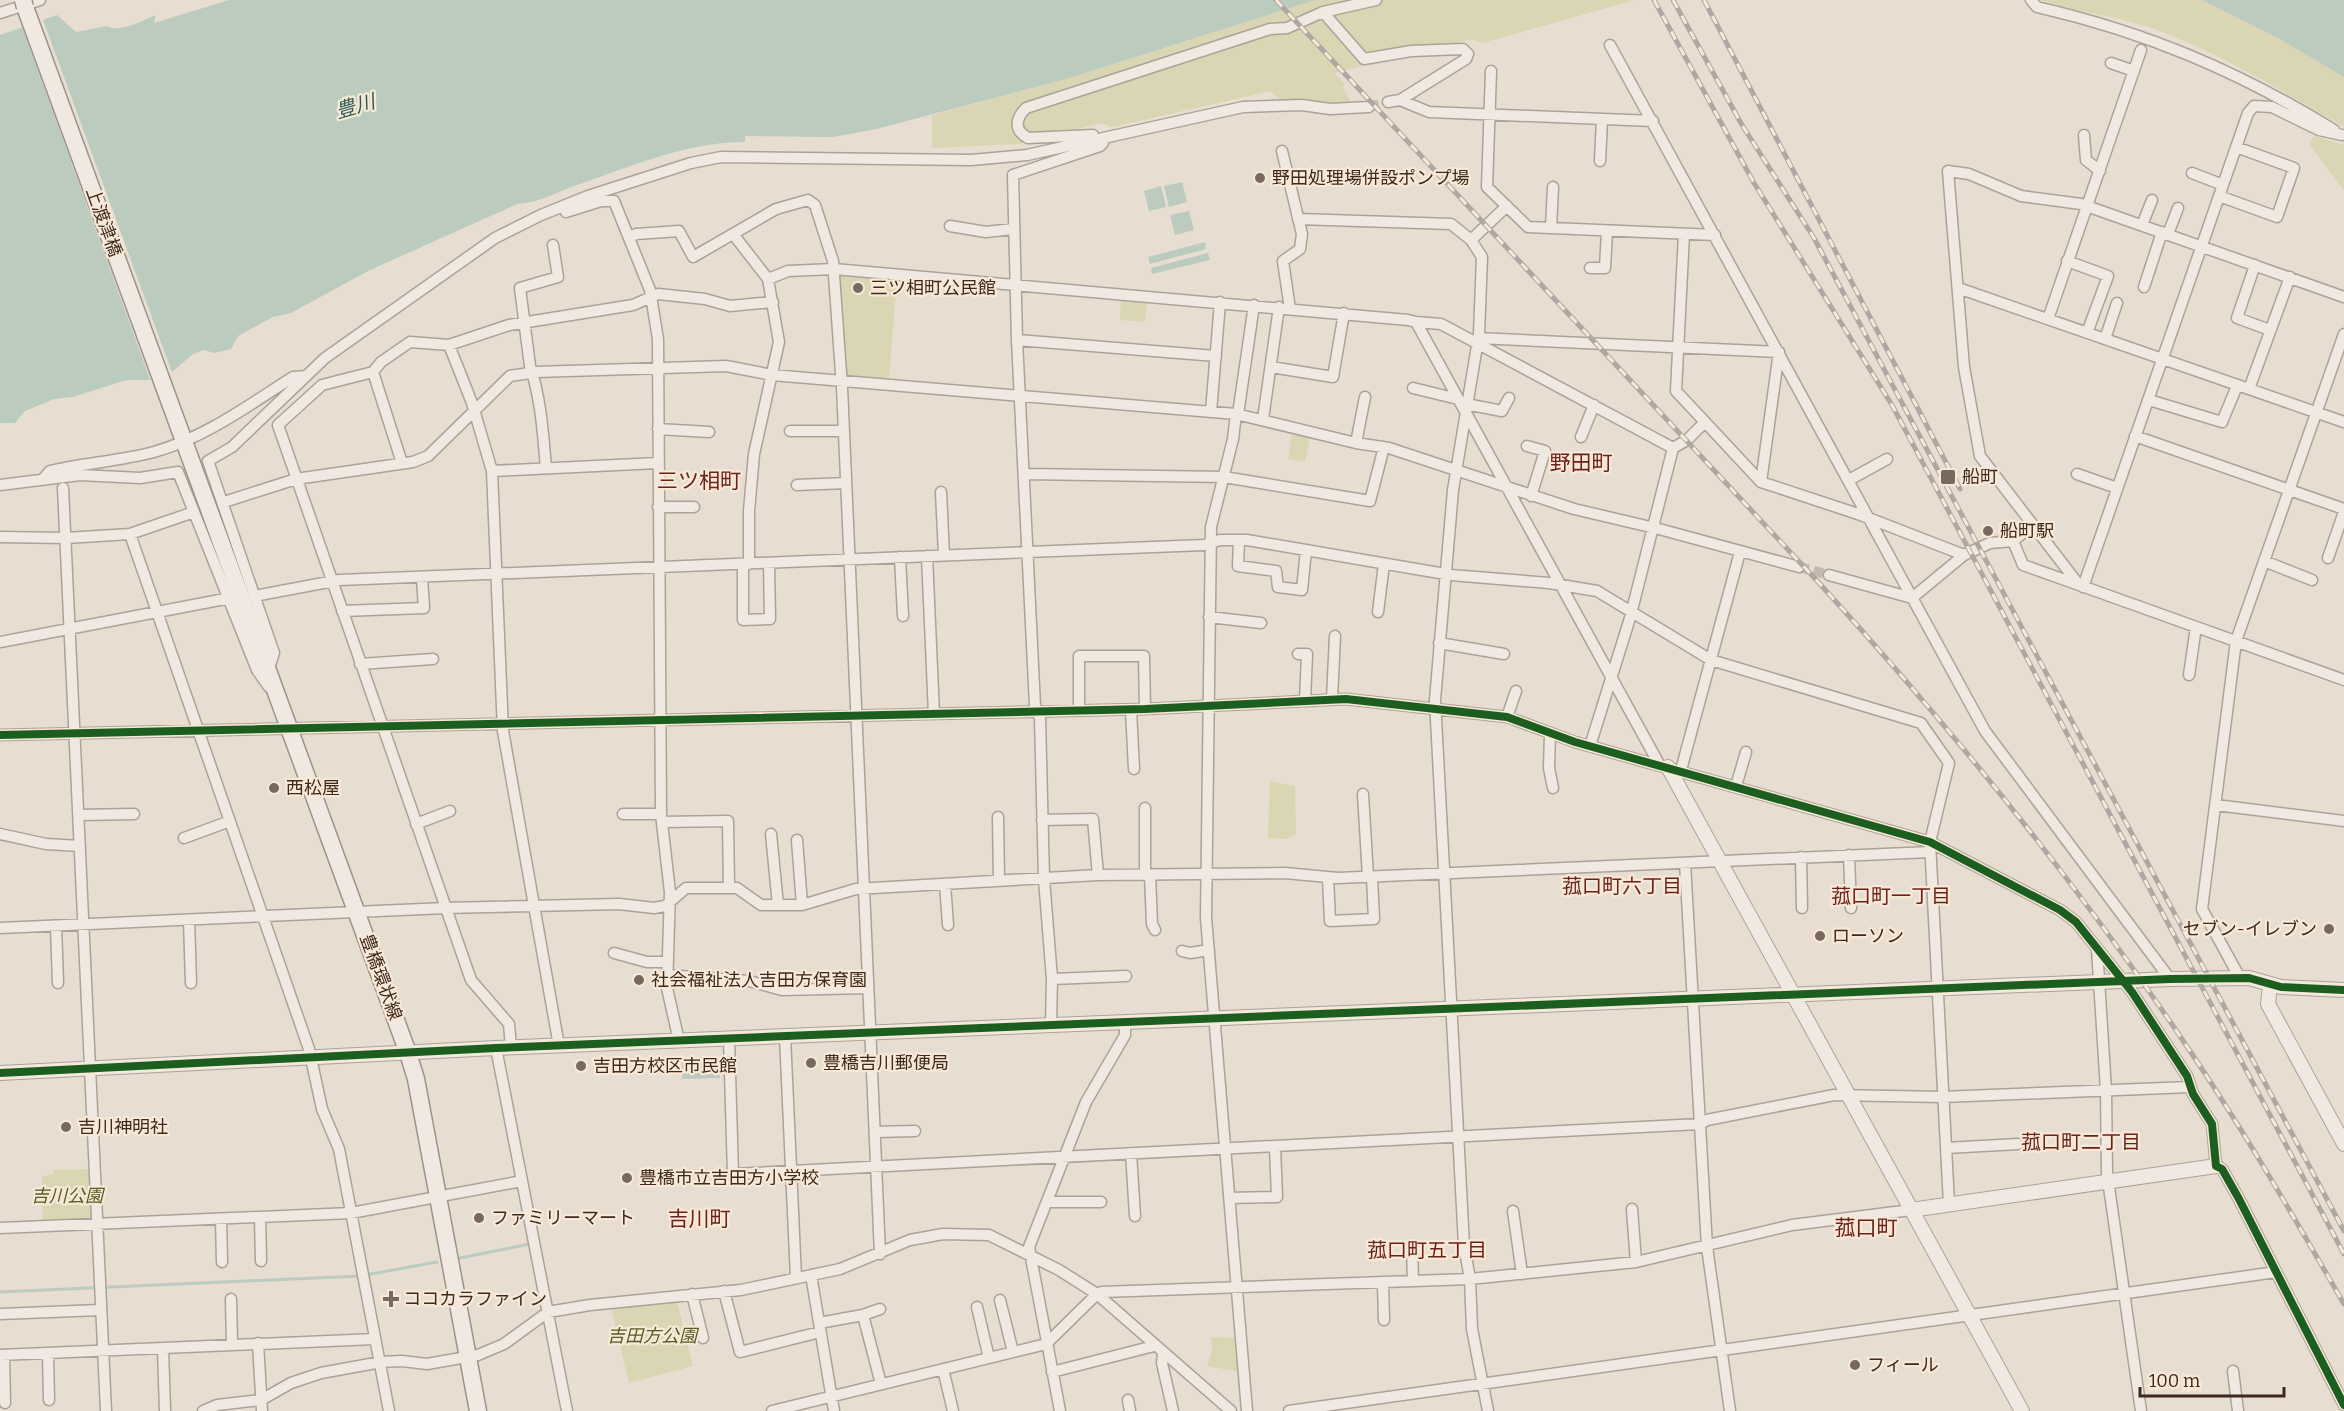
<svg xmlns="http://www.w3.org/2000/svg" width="2344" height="1411" viewBox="0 0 2344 1411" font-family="Bitter,'Noto Sans JP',serif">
  <rect width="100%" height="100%" fill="#e7ddd0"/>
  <!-- green -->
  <path fill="#dad5b2" d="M1315,0H1635L1482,43L1471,39L1334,73L1345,84L1343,87L1353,107L1281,101L1271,91L1112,127L1101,123L1019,144L932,148V115L1066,79Z
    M2040,0H2202L2278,38L2344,77V127C2284,92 2225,56 2160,31C2121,16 2079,13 2040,0Z
    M2314,136L2344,145V191L2309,144Z
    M843,273L897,277L889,380L844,376L840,276Z
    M1121,299L1147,300L1145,322L1120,320Z
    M1292,435L1310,438L1305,462L1288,459Z
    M1270,781L1295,786L1296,834L1286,839L1268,838Z
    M91,1169L92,1220L43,1223L42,1177L53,1174V1170Z
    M677,1301L693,1366L629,1383L611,1307Z
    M1211,1337L1239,1338L1241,1372L1207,1366L1212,1351Z"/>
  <!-- water -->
  <path fill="#bbccbf" d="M229,0H1315L1066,79L876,129L834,137L745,136V142C685,142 630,167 574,186C555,193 538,203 517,204L368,271L291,313L273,317L238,336L231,349L214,353L204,350L193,354L172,372L148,380H126L73,397L54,399L25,411L15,423H0V35L57,15L76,32L107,26C120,34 142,20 156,15L154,23Z
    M2202,0H2344V77L2278,38Z
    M1182,182L1187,202L1169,207L1164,186Z
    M1161,186L1166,207L1149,211L1144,191Z
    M1189,211L1194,230L1175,235L1170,215Z
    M1205,242L1206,249L1150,264L1148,257Z
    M1208,253L1210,260L1152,274L1151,268Z
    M682,1059H719L720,1078L682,1079Z"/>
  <!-- pier -->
  <path fill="#e7ddd0" d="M42,17L173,375L151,382L118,291L21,24Z"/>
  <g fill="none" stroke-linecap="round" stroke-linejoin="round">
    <!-- stream -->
    <path stroke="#bbccbf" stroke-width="3" d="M460,1258L530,1244L529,1241
      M0,1292L360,1276L437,1262"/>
    <!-- minor-tunnel -->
    <path stroke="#c5b9ad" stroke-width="10" stroke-dasharray="10 5" stroke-linecap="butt" d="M1369,107L1388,102
      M1799,567L1829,575"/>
    <defs>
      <path id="minor" d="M1376,0L1323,12L1364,59L1411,51L1463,49L1468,54L1466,59L1400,100L1388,102
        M2031,0L2037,7C2146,32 2238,71 2334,130
        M0,13L40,0
        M1610,45L1985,731L2170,979
        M2111,63L2134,71
        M1491,71L1487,187L1528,227L1715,235
        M1400,100L1429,112L1653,121
        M1093,135L1028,138C1013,130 1016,118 1026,108L1270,29L1287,28L1323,12
        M2084,135L2086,160L2100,171
        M1282,151L1302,234L1300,249L1283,261L1290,309
        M1600,161L1602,119
        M2192,173L2223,185
        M2219,196L2277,217L2294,168L2236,147
        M566,212L601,201H614L650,290L658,339L661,814L670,892L667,988L679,1041
        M1298,219L1451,224L1471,240L1482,257L1479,334L1453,490L1435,700L1464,1245L1470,1279L1472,1329L1488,1411
        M2142,225L2152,200
        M950,226L986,232L1013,229
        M1551,228L1553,187
        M733,234L768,279
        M1684,234L1676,391L1761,482L1858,514L1964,555
        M2168,234L2178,208
        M630,237L636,234L679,231L693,257L776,209L808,200L815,205L833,261L842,387L880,1254
        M1471,240L1507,206
        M2067,261L2108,276L2087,333
        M2255,265L2237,318L2270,330
        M1590,268H1605L1607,231
        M2144,287L2162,232
        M1958,288L2344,422
        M2344,297L2081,204L2021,196L1969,174L1948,171L1964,367L1980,456L2079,585L2344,680
        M2048,319L2141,50
        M1416,322L1441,324L1673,448L1630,618L1590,746
        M1478,338L1779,352L1761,482
        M2105,339L2117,303
        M1017,340L1216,356
        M449,345L472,403L492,471L503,731L559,1046
        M1271,367L1333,377L1344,313
        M373,372L402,463
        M1413,388L1458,399
        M2249,389L2290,277
        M2149,400L2222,422L2237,386
        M1466,404L1502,411L1509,398
        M1211,412L1220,302
        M1236,414L1233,439L1211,527L1206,918L1247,1411
        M1238,414L1254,305
        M1263,419L1279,307
        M658,429L709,432
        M790,431H844
        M2135,436L2344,509
        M1581,437L1594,405
        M1356,443L1365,397
        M1527,446L1545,451L1531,496
        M1673,448L1687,440L1705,422
        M546,468C543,433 541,399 530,366L520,288L558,277L553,245
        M492,471L658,463
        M1025,474L1224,477L1370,501L1384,447
        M2077,474L2117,488
        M42,480L50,471C84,463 120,461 154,452C206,437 249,405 293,377L306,376
        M1849,480L1887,459
        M0,485L80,475L140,478L178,472L257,670L269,687
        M797,485L846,483
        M63,488L106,1411
        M941,492L944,555
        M224,502L296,479L413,462L428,456L510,376L536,372L726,366L772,375L1236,414L1356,443L1389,448L1574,509L1659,529L1799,567
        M658,507H694
        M130,534L309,1049L322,1109L339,1149L389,1411
        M0,537L66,538L130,534L194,512
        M1239,540L1238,566L1276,571L1278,587L1302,590L1306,550
        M2013,541L2023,565L2079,585
        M927,556L934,714
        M900,557L903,616
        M2328,558L2344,512
        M2264,561L2312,580
        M743,564V620L770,619L769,563
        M749,564V511L754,454L779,342L768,279L788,271L834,269L1408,320L1416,322L1659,764
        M1829,575L1912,598L1964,555L1990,543L2013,541L2033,525
        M2083,587L2248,113L2254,106L2272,107L2319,130L2342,135
        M254,596L339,580L1204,545L1220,540H1247L1451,575L1549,583L1597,591L1711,660L1921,723L1949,763L1930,842L1949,1204
        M342,611L424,608L422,578
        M1378,612L1384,564
        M1209,617L1261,623
        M0,642L230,598
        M1439,643L1504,654
        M1298,654H1307L1305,701
        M360,664L433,659
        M268,671L274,653L208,461L232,447L325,358L495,238L541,215L588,196L691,163L721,157L971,160L1027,155L1243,107L1302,105L1330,109L1369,107
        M2189,675L2196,627
        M1332,699L1335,636
        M1079,710V656H1144L1145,709
        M1131,710L1134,769
        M1507,717L1516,691
        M1550,734L1549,768L1553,788
        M0,735L1145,709L1346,699L1507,717L1575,742L1930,842L2060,910L2076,922L2132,992L2187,1076L2193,1094L2212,1124L2216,1166L2222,1169L2239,1199L2344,1405
        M1681,770L1740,552
        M1736,786L1746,752
        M1363,794L1368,877
        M2216,805L2344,821
        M1145,808V875
        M623,814H661
        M79,815L134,814
        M998,817L999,881
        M1042,820L1093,819L1098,875
        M663,822L728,821L729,888
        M416,824L450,811
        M0,834L46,844L80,846
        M771,834L778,905
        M184,838L230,821
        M797,840L802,905
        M1849,855L1851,908
        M1801,857L1802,908
        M1685,863L1707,1247L1730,1411
        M1150,875L1152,924L1155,930
        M1328,877L1330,921L1374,919L1372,877
        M945,884L948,925
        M189,920L191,983
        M56,926L58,983
        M0,928L445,908L619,904L654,908L665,906L686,888H737L761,905H802L856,889L1098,875L1285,873L1338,878L1930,852
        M2097,949L2106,1090L2107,1173L2141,1411
        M1182,951L1190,953L1209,950
        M614,953L647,962H668
        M667,975L749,981L782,990L868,988
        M2240,978L2202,909L2236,641L2344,334
        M1052,979L1126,976
        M1051,1024L1052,979L1044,879L1040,718L1035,706L1017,340L1013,175L1100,146L1103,143
        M785,1036L796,1278
        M729,1039L733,1174L1700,1124L1707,1120L1834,1095L1942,1097L2190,1087
        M496,1048L567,1411
        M511,1048L509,1024L471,980L278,425L322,385L373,372L381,362L410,342L449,345L509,325L633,305L658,294L705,299L730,306L773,302
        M875,1132L915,1131
        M1946,1148L2018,1144
        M1131,1153L1135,1216
        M1230,1198L1277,1197L1275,1147
        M1047,1202H1101
        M1632,1209L1636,1262
        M1513,1211L1522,1274
        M260,1217L261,1261
        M221,1219L222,1262
        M0,1228L351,1213L522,1181
        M1412,1247L1413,1281
        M811,1275L834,1411
        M1383,1283L1384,1320
        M724,1291L740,1352L820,1332
        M692,1294L703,1338
        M231,1299L232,1344
        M1000,1300L1013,1352
        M977,1307L989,1358
        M0,1314L100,1310
        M863,1315L880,1309
        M819,1323L863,1315L881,1384
        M258,1343L262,1411
        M163,1349L165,1411
        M48,1353L49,1400
        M1163,1353L1162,1363L1173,1411
        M0,1355L375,1339
        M4,1355L5,1403
        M943,1369L953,1411
        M2233,1371L2238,1411
        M1052,1372L1154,1346
        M1128,1400L1130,1411
        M203,1411L217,1405L261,1400L291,1383L321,1373L381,1362L402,1361L427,1364L478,1355L504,1344L548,1312L590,1305L741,1290L840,1269L910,1240L943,1234L989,1235L1059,1270L1097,1294L1231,1411
        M772,1411L1046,1344L1097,1294L1102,1292L1470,1279L1636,1262L1792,1225L1911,1210
        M1060,1411L1029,1247L1086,1102L1125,1035V1021
        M1289,1411L2276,1272"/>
      <path id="tertiary" d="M1668,767L2022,1411
        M2270,985L2268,1004L2344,1144
        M0,1073L496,1048L2170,979L2249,978L2281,987L2344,990
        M1911,1210L2216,1166"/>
      <path id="secondary" d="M25,7L408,1053L416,1079L478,1411"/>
    </defs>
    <!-- minor casing -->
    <use href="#minor" stroke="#ada299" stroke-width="13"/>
    <!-- tertiary casing -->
    <use href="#tertiary" stroke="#ada299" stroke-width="16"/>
    <!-- secondary casing -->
    <use href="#secondary" stroke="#9d9288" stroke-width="19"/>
    <!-- minor -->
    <use href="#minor" stroke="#f0e9e2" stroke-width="10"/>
    <!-- tertiary -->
    <use href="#tertiary" stroke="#f0e9e2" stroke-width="14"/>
    <!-- secondary -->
    <use href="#secondary" stroke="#f0e9e2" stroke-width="16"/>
    <defs>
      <path id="rail" d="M1276,0L1820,584C1953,730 2078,884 2188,1048C2244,1131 2294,1217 2344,1304
        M1654,0L1754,183L1892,405L2344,1254
        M1673,0L1742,125L1814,238L2344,1231
        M1704,0L1960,489"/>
    </defs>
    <!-- rail casing -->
    <use href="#rail" stroke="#afa8a2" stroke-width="5"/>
    <!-- rail -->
    <use href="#rail" stroke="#f8e9d7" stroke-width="3" stroke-dasharray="9" stroke-linecap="butt"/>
    <defs>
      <path id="secondary-bridge" d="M23,0L25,7"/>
    </defs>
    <!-- secondary-bridge casing -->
    <use href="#secondary-bridge" stroke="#9d9288" stroke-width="19" stroke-linecap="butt"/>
    <!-- secondary-bridge -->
    <use href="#secondary-bridge" stroke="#f0e9e2" stroke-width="16"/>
    <defs>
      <path id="cycleway" d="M0,735L1145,709L1346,699L1507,717L1575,742L1930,842L2060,910L2076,922L2132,992L2187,1076L2193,1094L2212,1124L2216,1166L2222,1169L2239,1199L2344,1405
        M0,1073L496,1048L2170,979L2249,978L2281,987L2344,990"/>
    </defs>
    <!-- cycleway casing -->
    <use href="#cycleway" stroke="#f8e9d7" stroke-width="11"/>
    <!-- cycleway -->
    <use href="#cycleway" stroke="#1b5e20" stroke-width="8"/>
  </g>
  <!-- markers -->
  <g fill="#78685d" stroke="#f8e9d7" stroke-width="2">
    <circle cx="1260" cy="178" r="6"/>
    <circle cx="858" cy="288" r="6"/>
    <rect x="1940" y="469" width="16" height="16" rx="3"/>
    <circle cx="1988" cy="531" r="6"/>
    <circle cx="274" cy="788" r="6"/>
    <circle cx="2329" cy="929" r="6"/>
    <circle cx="1820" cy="936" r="6"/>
    <circle cx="639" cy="980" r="6"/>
    <circle cx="811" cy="1063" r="6"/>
    <circle cx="581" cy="1066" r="6"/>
    <circle cx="66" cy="1127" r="6"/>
    <circle cx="627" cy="1178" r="6"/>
    <circle cx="479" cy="1218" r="6"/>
    <path d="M388 1290h6v6h6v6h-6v6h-6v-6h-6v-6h6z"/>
    <circle cx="1855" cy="1365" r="6"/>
  </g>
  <g text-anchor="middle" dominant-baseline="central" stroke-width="4.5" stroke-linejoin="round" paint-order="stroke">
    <!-- poi labels -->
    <g font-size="18" fill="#3d291f" stroke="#f8e9d7" text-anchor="start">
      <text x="1272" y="178">野田処理場併設ポンプ場</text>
      <text x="870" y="288">三ツ相町公民館</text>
      <text x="1962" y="477">船町</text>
      <text x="2000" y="531">船町駅</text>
      <text x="286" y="788">西松屋</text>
      <text x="2317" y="929" text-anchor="end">セブン-イレブン</text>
      <text x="1832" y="936">ローソン</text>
      <text x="651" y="980">社会福祉法人吉田方保育園</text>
      <text x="823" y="1063">豊橋吉川郵便局</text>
      <text x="593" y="1066">吉田方校区市民館</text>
      <text x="78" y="1127">吉川神明社</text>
      <text x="639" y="1178">豊橋市立吉田方小学校</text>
      <text x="491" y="1218">ファミリーマート</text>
      <text x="403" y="1299">ココカラファイン</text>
      <text x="1867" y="1365">フィール</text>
    </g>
    <!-- street labels -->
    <g font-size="18" fill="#3d291f" stroke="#f8e9d7">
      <text transform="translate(104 222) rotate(70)">上渡津橋</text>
      <text transform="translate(381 977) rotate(70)">豊橋環状線</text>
    </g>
    <!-- park labels -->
    <g font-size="18" font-style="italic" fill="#555b25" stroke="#f8e9d7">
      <text x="67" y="1196">吉川公園</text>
      <text x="652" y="1336">吉田方公園</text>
    </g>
    <!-- water labels -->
    <g font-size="20" font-style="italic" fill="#2e5e53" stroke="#f8e9d7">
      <text transform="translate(355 106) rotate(-16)">豊川</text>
    </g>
    <!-- neighbourhood labels -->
    <g font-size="20" fill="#6c211c" stroke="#f8e9d7">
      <text x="1622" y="886">菰口町六丁目</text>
      <text x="1891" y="896">菰口町一丁目</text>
      <text x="2081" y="1142">菰口町二丁目</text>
      <text x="1427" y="1250">菰口町五丁目</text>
    </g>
    <!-- quarter labels -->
    <g font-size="21" fill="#6c211c" stroke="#f8e9d7">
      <text x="1581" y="463">野田町</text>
      <text x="699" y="481">三ツ相町</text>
      <text x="699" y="1219">吉川町</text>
      <text x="1866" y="1228">菰口町</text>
    </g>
  </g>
  <!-- scale -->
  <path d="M2140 1387v9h144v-9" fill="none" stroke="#3d291f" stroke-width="3"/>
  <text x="2149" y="1387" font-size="18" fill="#3d291f" stroke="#f8e9d7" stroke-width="4.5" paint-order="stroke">100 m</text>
</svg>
